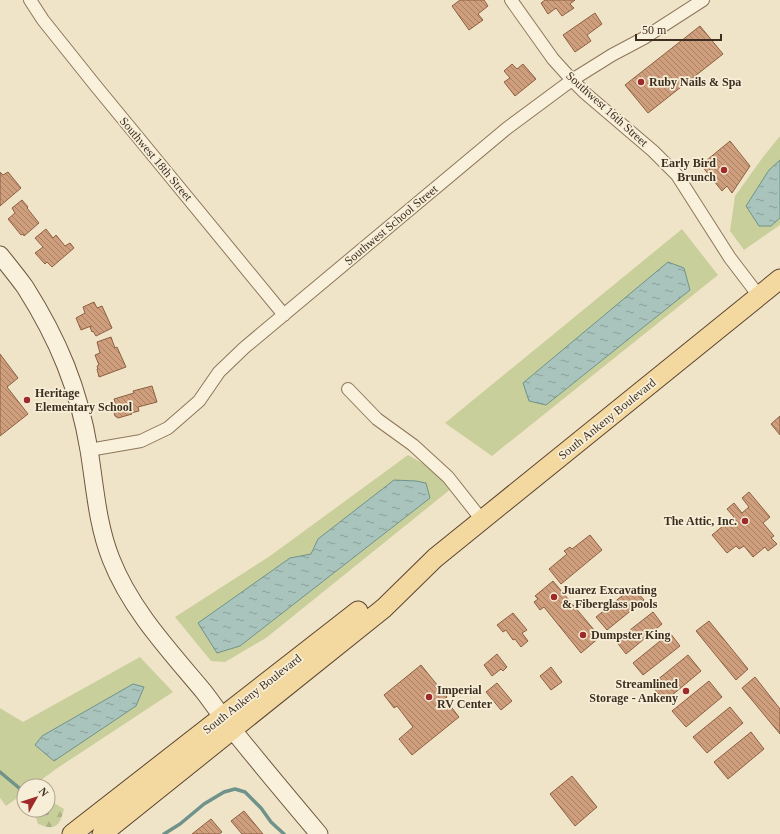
<svg xmlns="http://www.w3.org/2000/svg" width="780" height="834" viewBox="0 0 780 834" font-family="'Times New Roman',serif">
  <defs>
    <pattern id="forest-firs" width="22" height="20" patternUnits="userSpaceOnUse"><rect width="22" height="20" fill="#c9cf9b"/><path d="M5 1l3.5 6h-7zM16 11l3.5 6h-7z" fill="#aeb285"/></pattern>
    <pattern id="water-ripples" width="26" height="14" patternUnits="userSpaceOnUse"><rect width="26" height="14" fill="#a9c4bc"/><path d="M2 4q2-2 4 0t4 0M15 11q2-2 4 0t4 0" fill="none" stroke="#8ba098"/></pattern>
    <pattern id="building-back-hatch" width="6" height="6" patternUnits="userSpaceOnUse"><rect width="6" height="6" fill="#cf9f7d"/><path d="M-1 5l2 2M0 0l6 6M5-1l2 2" fill="none" stroke="#a98266"/></pattern>
  </defs>
  <rect width="100%" height="100%" fill="#f0e4c8"/>
  <!-- forest -->
  <path fill="url(#forest-firs)" d="M48,802L54,803L64,809C62,816 60,827 51,827C47,828 42,825 38,824L36,818V810H48Z"/>
  <!-- park -->
  <path fill="#c9cf9b" d="M780,136V225L744,250L730,231L735,196L763,157Z
    M682,229L718,275L492,456L445,423Z
    M408,455L438,472L452,488L266,638L225,662L211,661L175,617L270,556Z
    M140,657L173,692L56,769L33,786H24V793L6,806L0,798V708L23,722Z"/>
  <!-- water -->
  <path fill="url(#water-ripples)" stroke="#6f938a" d="M780,160V218L771,226H759L746,206L769,170Z
    M668,262L684,268L690,290L546,405L529,401L523,383Z
    M394,480L416,481L426,483L430,498L240,646L217,653L198,623L290,558L311,554L318,539Z
    M133,684L144,687L136,706L54,761L35,745L42,736Z"/>
  <g fill="none" stroke-linecap="round" stroke-linejoin="round">
    <!-- stream -->
    <path stroke="#6f938a" stroke-width="3.5" d="M0,772L24,792
      M44,810L47,813
      M164,834L180,824L204,804L224,792L235,789L245,792L261,808L271,822L284,834"/>
  </g>
  <!-- building -->
  <path fill="url(#building-back-hatch)" stroke="#8d5f41" d="M460,0H484L488,6L478,14L483,20L469,30L452,6Z
    M545,0H575L570,4L574,8L562,16L556,8L548,14L541,3Z
    M595,13L602,24L587,35L591,41L575,52L563,35Z
    M700,26L723,54L648,113L625,85Z
    M512,64L517,69L523,64L536,79L515,96L504,82L510,78L504,71Z
    M730,141L750,166L732,193L727,186L722,191L701,165Z
    M0,172L3,175L8,172L21,188L0,206Z
    M22,200L28,207L27,208L39,223L24,236L23,234L21,235L8,219L15,213L12,208Z
    M46,229L53,238L56,235L65,246L70,243L74,248L52,267L47,262L45,264L35,253L43,247L35,238Z
    M94,302L97,308L102,306L112,328L96,336L93,331L92,332L90,327H91V326L81,330L76,318L85,313L83,307Z
    M111,337L115,348L117,347L126,367L99,377L97,369H98L97,366L99,365L95,355L100,353L97,342Z
    M0,354L18,378L7,387L28,414L0,436Z
    M152,386L157,402L138,407L139,411L131,413L132,414L118,418L115,416L112,405H116L114,399L134,393L133,391Z
    M780,416V435L771,424Z
    M749,492L770,517L763,523L774,536L771,538L777,544L768,551L765,547L753,557L744,546L739,549L736,546L727,553L712,535L734,517L727,509L734,503L742,513L749,507L742,498Z
    M590,535L602,550L561,584L549,569L567,554L564,551L570,547L572,549Z
    M553,581L600,637L581,653L544,607L540,610L534,602L538,599L535,596Z
    M633,587L644,600L607,630L596,617Z
    M653,612L662,624L626,654L616,641Z
    M513,613L527,630L522,633L528,641L521,647L515,639L513,640L506,630L503,632L497,625Z
    M709,621L748,669L736,680L696,631Z
    M670,633L680,646L643,675L633,663Z
    M497,654L507,667L503,671L501,669L492,676L484,665Z
    M688,655L701,671L665,701L651,685Z
    M421,665L447,697L445,699L459,717L412,755L399,739L413,727L397,706L394,708L384,695Z
    M551,667L562,682L551,690L540,676Z
    M755,677L780,709V734L742,688Z
    M709,681L722,697L686,727L672,711Z
    M497,683L512,701L501,710L486,692Z
    M730,707L743,723L707,753L693,737Z
    M751,732L764,749L728,779L714,762Z
    M572,776L597,807L575,826L550,794Z
    M244,811L263,834H242L231,821Z
    M211,819L222,832L219,834H192Z"/>
  <g fill="none" stroke-linecap="round" stroke-linejoin="round">
    <defs>
      <path id="street" d="M30,0L43,20L95,85L284,315
        M511,0L553,59L572,80L585,93L653,151L677,175L730,258L759,296
        M348,389L377,419L413,445L448,477L482,520
        M89,450L141,441L168,428L199,401L219,372L244,348L506,129L572,80L612,55L644,38L703,0"/>
      <path id="secondary" d="M0,255C8,265 17,276 25,287C58,339 79,389 89,450C95,486 97,524 111,559C131,610 169,650 204,692C211,701 217,710 224,719C255,758 287,796 319,834"/>
      <path id="primary" d="M72,834L358,611
        M102,834L384,608L435,558L780,279"/>
    </defs>
    <!-- street casing -->
    <use href="#street" stroke="#8d765c" stroke-width="14"/>
    <!-- secondary casing -->
    <use href="#secondary" stroke="#6f573f" stroke-width="19"/>
    <!-- primary casing -->
    <use href="#primary" stroke="#5b4430" stroke-width="21"/>
    <!-- street -->
    <use href="#street" stroke="#faf1dc" stroke-width="12"/>
    <!-- secondary -->
    <use href="#secondary" stroke="#faf1dc" stroke-width="17"/>
    <!-- primary -->
    <use href="#primary" stroke="#f3d9a0" stroke-width="19"/>
  </g>
  <!-- markers -->
  <g fill="#9e2a2b" stroke="#f7eed8" stroke-width="1.5">
    <circle cx="641" cy="82" r="4"/>
    <circle cx="724" cy="170" r="4"/>
    <circle cx="27" cy="400" r="4"/>
    <circle cx="745" cy="521" r="4"/>
    <circle cx="554" cy="597" r="4"/>
    <circle cx="583" cy="635" r="4"/>
    <circle cx="686" cy="691" r="4"/>
    <circle cx="429" cy="697" r="4"/>
  </g>
  <g text-anchor="middle" dominant-baseline="central" stroke-width="3.5" stroke-linejoin="round" paint-order="stroke">
    <!-- poi labels -->
    <g font-size="12" font-weight="bold" fill="#3d2e20" stroke="#f7eed8" text-anchor="start">
      <text x="649" y="82">Ruby Nails &amp; Spa</text>
      <text x="716" y="163" text-anchor="end">Early Bird<tspan x="716" dy="14">Brunch</tspan></text>
      <text x="35" y="393">Heritage<tspan x="35" dy="14">Elementary School</tspan></text>
      <text x="737" y="521" text-anchor="end">The Attic, Inc.</text>
      <text x="562" y="590">Juarez Excavating<tspan x="562" dy="14">&amp; Fiberglass pools</tspan></text>
      <text x="591" y="635">Dumpster King</text>
      <text x="678" y="684" text-anchor="end">Streamlined<tspan x="678" dy="14">Storage - Ankeny</tspan></text>
      <text x="437" y="690">Imperial<tspan x="437" dy="14">RV Center</tspan></text>
    </g>
    <!-- street labels -->
    <g font-size="12" fill="#3d2e20" stroke="#f7eed8">
      <text transform="translate(607 109) rotate(42)">Southwest 16th Street</text>
      <text transform="translate(156 159) rotate(50)">Southwest 18th Street</text>
      <text transform="translate(391 225) rotate(-40)">Southwest School Street</text>
      <text transform="translate(607 419) rotate(-39)">South Ankeny Boulevard</text>
      <text transform="translate(252 694) rotate(-38)">South Ankeny Boulevard</text>
    </g>
  </g>
  <!-- north arrow -->
  <g transform="translate(36 798) rotate(51)"><circle r="19" fill="#f7eed8" stroke="#ada18e"/>
  <path d="M0-3L7 15L0 10L-7 15Z" fill="#9e2a2b"/>
  <text y="-6" font-size="11" font-weight="bold" text-anchor="middle" fill="#3d2e20">N</text>
  </g>
  <!-- scale -->
  <path d="M636 34v6h85v-6" fill="none" stroke="#3d2e20" stroke-width="2"/>
  <text x="642" y="34" font-size="12" fill="#3d2e20" stroke="#f7eed8" stroke-width="3" paint-order="stroke">50 m</text>
</svg>
